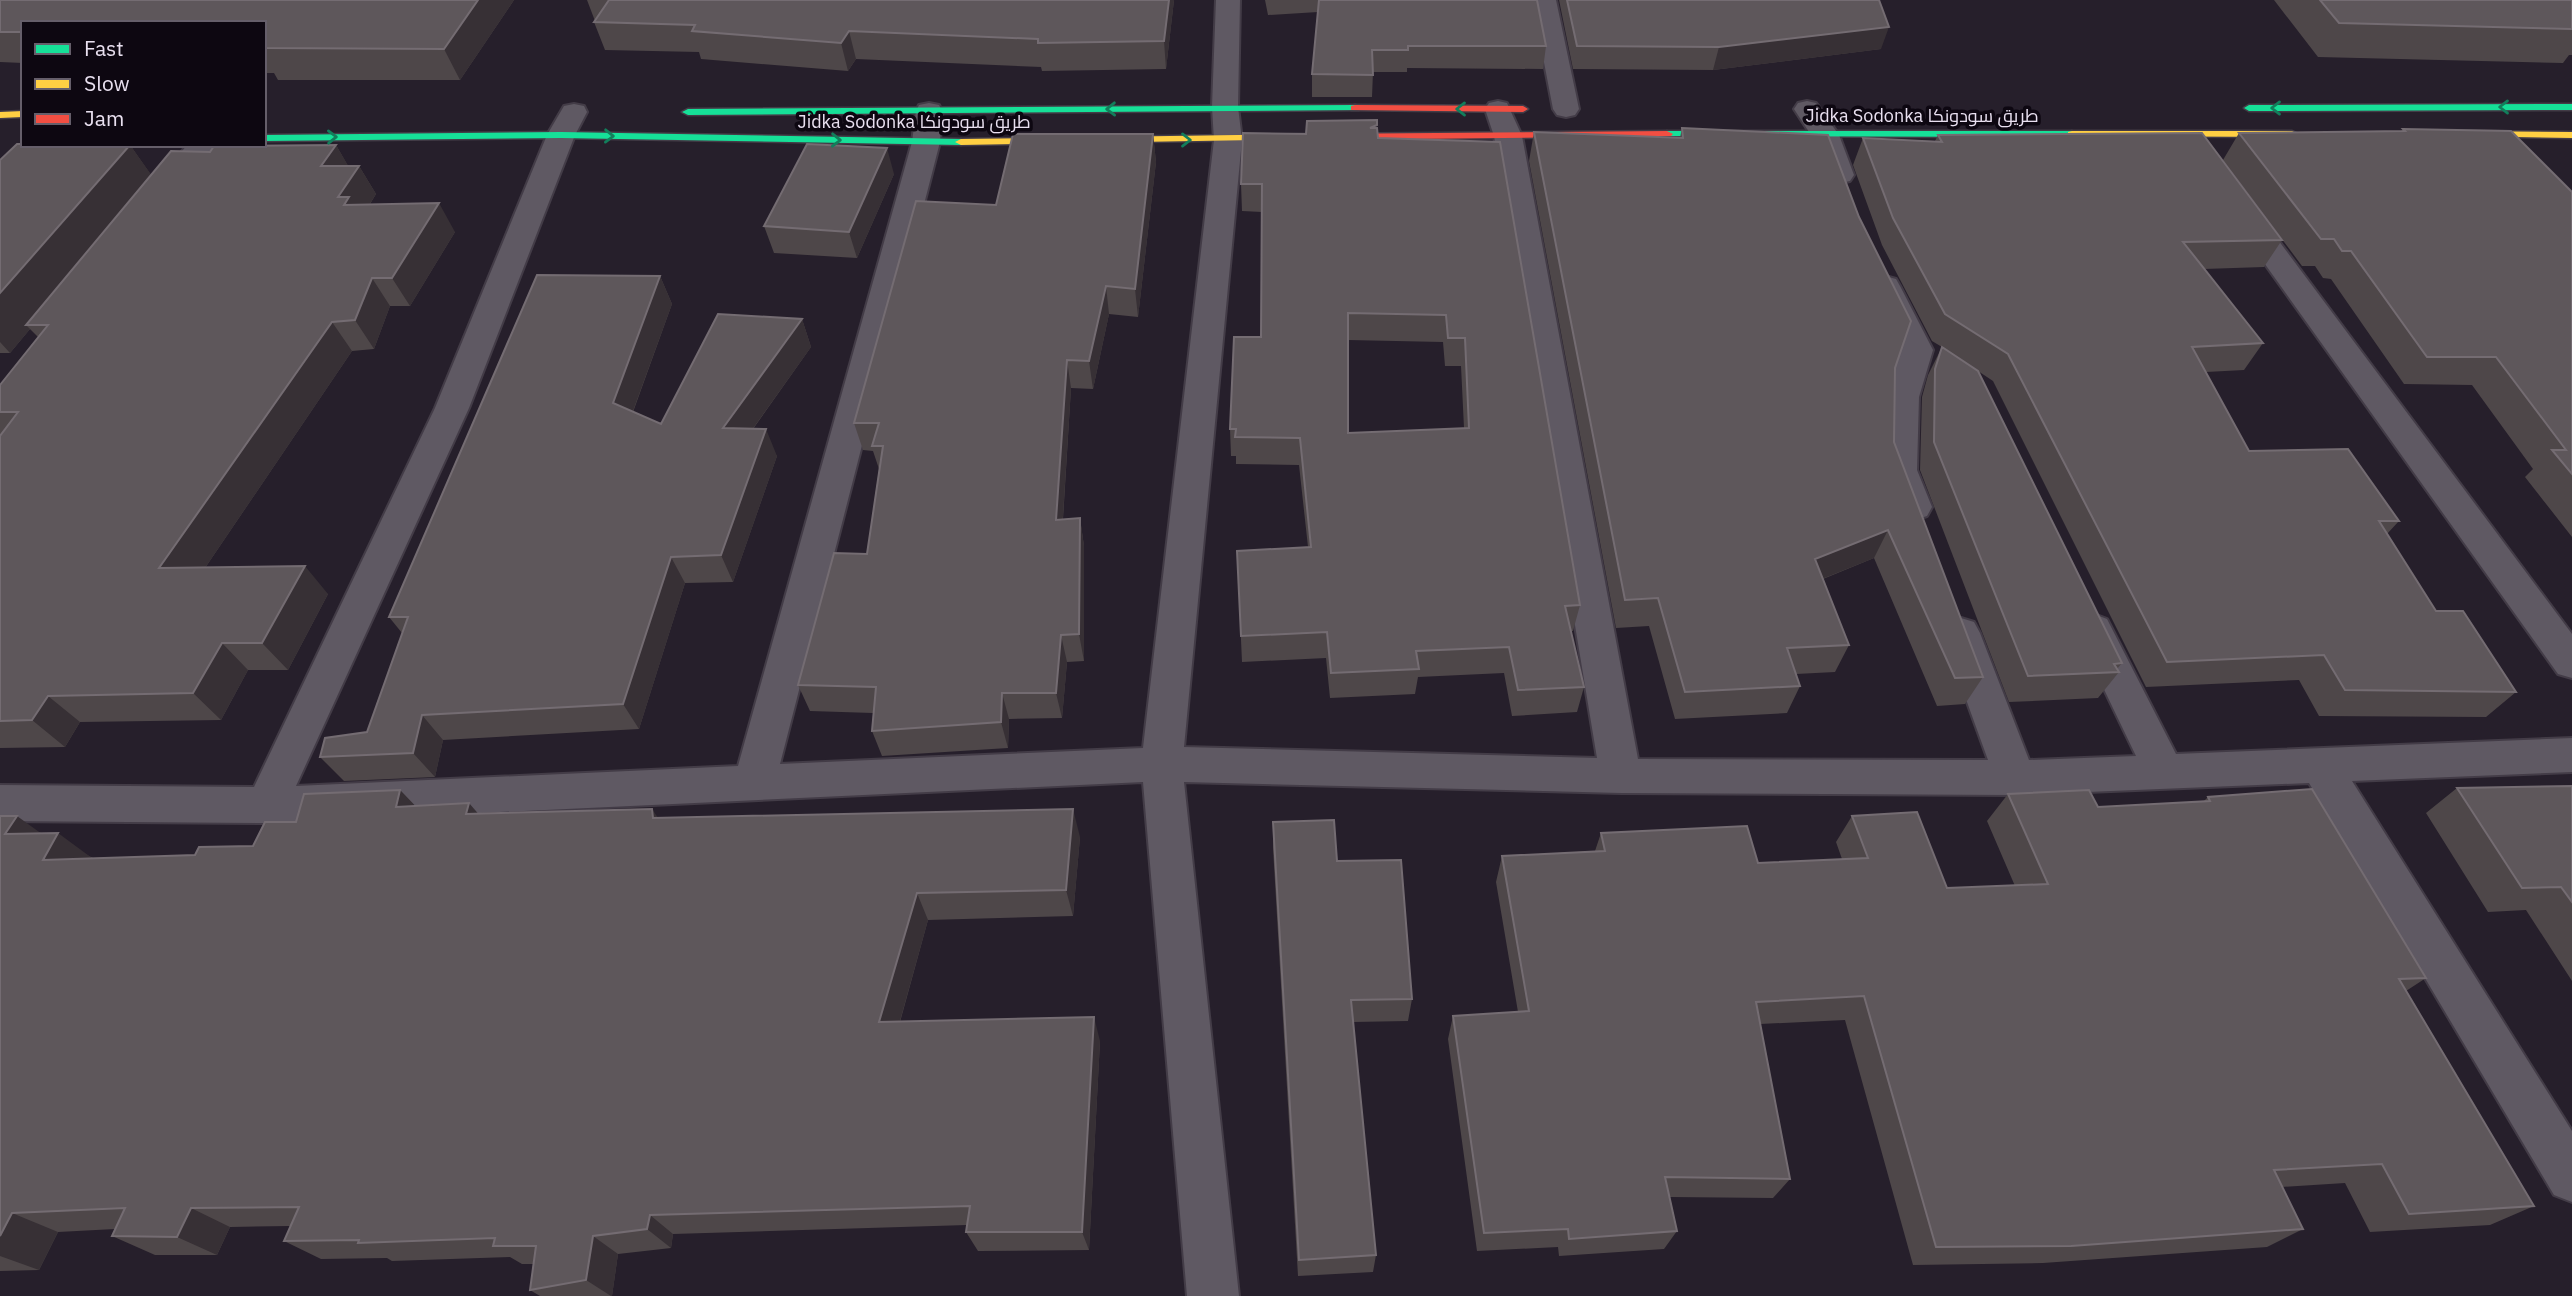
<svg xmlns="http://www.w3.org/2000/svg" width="2572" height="1296" viewBox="0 0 2572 1296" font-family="'IBM Plex Sans',Cairo,sans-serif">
  <rect width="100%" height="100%" fill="#261f2b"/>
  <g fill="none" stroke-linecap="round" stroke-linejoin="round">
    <defs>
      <path id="street" d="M1216,0H1240L1238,107L1242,140L1184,747L1597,758L1494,136L1485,109L1489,103L1498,101L1507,103L1522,136L1638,759L1988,760L1942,633L1948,622L1961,618L1974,622L1980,633L2029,760L2136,756L2075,629L2081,619L2094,614L2107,619L2176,754L2572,738V772L2352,781L2572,1131V1202L2554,1195L2309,783L2015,795L1621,793L1184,782L1239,1296H1187L1143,782L266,823L0,821V785L254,787L435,408L547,135L564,106L574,104L584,106L587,112L575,135L469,408L296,786L738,766L912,142L916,111L919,105L929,103L939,105L942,111L940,142L780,764L1143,748L1214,140L1212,107Z
        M1532,0H1556L1579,109L1575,115L1566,117L1557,115L1553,109Z
        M1807,101L1816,103L1839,135L1854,175L1850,181L1840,183L1830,181L1811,135L1794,109L1798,103Z
        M187,145H216L173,198L163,201L153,198L149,192Z
        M2242,202L2252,205L2572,634V678L2558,674L2227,211L2232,205Z
        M1885,276L1896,279L1900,286L1933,350L1919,397L1917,470L1932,507L1927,516L1914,520L1901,516L1883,470L1885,397L1901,350L1870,286L1874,279Z"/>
      <path id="fast" d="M2572,104V110L2249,111L2244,108L2249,105Z
        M1355,105L1359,106V110L688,115L682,112L688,109Z
        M1667,131H2072L2078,134L2072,137L1663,136L1661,134Z
        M561,132L961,139L967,142L961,145L561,138L264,141V135Z"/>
      <path id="slow" d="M23,111V117L0,118V112Z
        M2072,131H2292L2298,134L2292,137L2068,136V132Z
        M2461,131L2572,132V138L2457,136V132Z
        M1316,134L1320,135V139L961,145L955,142L961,139Z"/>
      <path id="jam" d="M1355,105L1523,106L1528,109L1523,112L1351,110V106Z
        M1667,131L1673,134L1671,136L1316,140L1310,137L1316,134Z"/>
    </defs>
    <!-- street casing -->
    <use href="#street" stroke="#433c47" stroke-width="4"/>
    <!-- fast casing -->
    <use href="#fast" stroke="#433c47" stroke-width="3"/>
    <!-- slow casing -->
    <use href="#slow" stroke="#433c47" stroke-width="3"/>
    <!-- jam casing -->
    <use href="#jam" stroke="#433c47" stroke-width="3"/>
    <!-- street -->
    <use href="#street" fill="#5f5963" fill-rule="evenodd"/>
    <!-- fast -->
    <use href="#fast" fill="#16e098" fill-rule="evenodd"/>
    <!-- slow -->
    <use href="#slow" fill="#ffcf43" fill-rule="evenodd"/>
    <!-- jam -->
    <use href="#jam" fill="#f24e42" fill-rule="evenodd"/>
  </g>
  <!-- wall -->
  <path fill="#4e4749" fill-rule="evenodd" d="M0,0H514L460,80H278L274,73H264V23H23V63L0,62Z
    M587,0H1174L1166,69L1042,71L1041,67L856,59L848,71L701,59L699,52L605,50L594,22L595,21Z
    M1265,0H1537L1546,46L1543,69L1407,68V72H1373L1372,97H1312V74L1318,12L1268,15Z
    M1559,0H1879L1881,49L1713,70L1573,69Z
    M2274,0H2572V55H2569L2563,63L2318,57Z
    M1377,128L1378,138L1580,605L1573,631H1571L1584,687L1577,712L1512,716L1504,673L1418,677L1415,694L1330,698L1326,658L1242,662L1237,551L1308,547L1299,465L1236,464V456H1231L1230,429L1261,337L1262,212L1242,211L1241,184ZM1348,340L1443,342L1445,366H1461L1464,428L1348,433Z
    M1682,128L1895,368L1894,442L1983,677L1965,704L1937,706L1874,558L1823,579L1849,645L1835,672L1796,674L1800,686L1787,713L1675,719L1649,626L1616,628L1529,161L1534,132L1680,138Z
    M2403,129L2572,192V537L2525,477L2533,469L2472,385L2404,384L2331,279L2323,278L2315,266H2302L2223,160L2239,133L2401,131Z
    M1153,134L1156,162L1138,317L1109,314L1093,389L1071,388L1063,519L1080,518L1084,546V661L1067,662L1062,718L1009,719L1008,748L882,756L872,731L873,713L810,711L798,685L867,554L879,469L873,451L863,450L854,423L996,205Z
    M1938,135L2282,240L2264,267L2204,269L2263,343L2244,370L2206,372L2249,451L2399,521L2387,534L2436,611L2516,692L2486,717L2319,716L2299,680L2146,687L1993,381L1978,371L2122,663L2117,669L2119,672L2098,698L2009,702L1920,470L1922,397L1928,375L1942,347L1932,341L1882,245L1853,165L1863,138L1935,141Z
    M130,145L151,175L210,152L336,145L348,166H359L376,194L370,204L455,232L410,306H390L374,349L352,351L205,568L328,594L288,670H248L221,720L80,722L65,747L0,748V385L38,337L30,329L10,353H0V160Z
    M894,174L857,258L774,253L764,226Z
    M660,276L672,304L633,412L661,424L802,319L811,347L753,429L777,456L733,582L685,583L639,729L443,740L435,777L344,781L320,757L367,732L402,633L389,617Z
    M2572,786V981L2526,910L2488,912L2426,813L2457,788Z
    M400,790L415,806L479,814L658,818L1080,837L1073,916L928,920L900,1022L1100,1041L1089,1250L978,1251L966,1232L967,1225L673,1234L671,1248L618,1254L612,1296H540L530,1290L533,1264H522L510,1257L392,1261L387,1258L321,1259L284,1241L290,1226L230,1227L217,1255H155L112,1236L115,1229L58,1232L39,1270L0,1271V816L41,833L93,858L195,855L253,846L296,822Z
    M2008,794L2098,807L2204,801L2208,797L2426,978L2406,991L2534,1206L2490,1225L2370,1232L2345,1183L2282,1187L2303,1229L2267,1247L2043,1263L1913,1265L1845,1020L1760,1024L1790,1179L1773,1198L1670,1197L1677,1231L1664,1249L1559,1256L1558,1247L1477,1251L1448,1039L1453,1016L1518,1012L1496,882L1502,856L1595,851L1601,833L1758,863L1842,859L1836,842L1852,816L1947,888L2015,886L1987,821Z
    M1273,822L1337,861L1412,999L1408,1021L1353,1022L1376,1255L1373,1272L1298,1276L1273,848Z"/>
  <!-- shaded-wall -->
  <path fill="#373035" d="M478,0H514L460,80L444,49Z
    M1169,0H1174L1166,69L1164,41Z
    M1889,27L1881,49L1713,70L1719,47Z
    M849,31L856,59L848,71L841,43Z
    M1153,134L1156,162L1138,317L1135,289Z
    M130,145L155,180L26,325L30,329L10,353L0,342V293Z
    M336,145L353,174L321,166Z
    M887,148L894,174L857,258L849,232Z
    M359,166L376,194L361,218L366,226L338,197Z
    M439,203L455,232L410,306L392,278Z
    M660,276L672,304L626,430L613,403Z
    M372,278L390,306L374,349L355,320Z
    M1106,286L1109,314L1093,389L1089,361Z
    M802,319L811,347L734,455L723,428Z
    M332,322L352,351L186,596L159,568Z
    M1067,360L1071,388L1061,547L1056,520Z
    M766,429L777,456L733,582L721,555Z
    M1080,518L1084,546V661L1079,634Z
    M1888,530L1874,558L1802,587L1815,559Z
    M671,557L685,583L639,729L623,704Z
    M305,566L328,594L288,670L262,643Z
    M1061,635L1067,662L1062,718L1056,693Z
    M222,643L248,670L221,720L193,693Z
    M1002,693L1009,719L1008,748L1001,722Z
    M48,696L80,722L65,747L32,720Z
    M422,715L443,740L435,777L413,753Z
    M400,790L427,818L396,807Z
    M469,803L494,832L466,814Z
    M652,809L671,837L653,818Z
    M1073,809L1080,837L1073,916L1066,890Z
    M17,816L53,842L58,833L96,861L82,887L5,834Z
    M917,893L928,920L893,1046L879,1022Z
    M1094,1017L1100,1041L1089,1250L1082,1232Z
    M191,1208L230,1227L217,1255L177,1237Z
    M12,1213L58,1232L39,1270L0,1256V1236Z
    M650,1215L673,1234L671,1248L647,1229Z
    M593,1236L618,1254L612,1296H611L586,1280Z"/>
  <!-- building -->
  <path fill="#5e575b" stroke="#746c72" stroke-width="2" fill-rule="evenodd" d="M0,0H478L444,49L264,48V23H23V32H0Z
    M609,0H1169L1164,41L1038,43V39L849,31L841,43L692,31L695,25L594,22Z
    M1319,0H1537L1546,46H1408V50H1372L1373,75L1312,74Z
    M1567,0H1879L1889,27L1719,47L1577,46Z
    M2320,0H2572V29L2339,23Z
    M1377,120V125L1370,128H1377L1378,138L1500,142L1580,605L1565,606L1584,687L1518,690L1509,647L1416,651L1419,669L1331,673L1327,632L1241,636L1237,551L1311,547L1300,438L1235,437L1236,429H1230L1234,337H1261L1262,184H1241L1243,133L1306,134L1307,121ZM1348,313L1446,315L1448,338H1465L1469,428L1348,433Z
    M1682,128L1828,135L1859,217L1911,321L1895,368L1894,442L1983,677L1955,678L1888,530L1815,559L1849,645L1787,648L1800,686L1685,692L1658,598L1625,600L1534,132L1683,138Z
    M2403,129L2511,131L2572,192V474L2552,450H2566L2496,357H2427L2351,251H2342L2334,239H2321L2239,133L2405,131Z
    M2202,133L2282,240L2183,242L2263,343L2192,347L2249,451L2348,449L2399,521H2379L2436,611H2463L2516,692L2345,690L2324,655L2167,662L2008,354L1945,314L1893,218L1863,138L1942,142L1938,135Z
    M1013,134H1153L1135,289L1106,286L1089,361L1067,360L1056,520L1080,518L1079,634L1061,635L1056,693H1002L1001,722L872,731L876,687L798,685L834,553L867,554L883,446H872L879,423H854L916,201L996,205Z
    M17,144H23V145H130L0,293V160Z
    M807,144L887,148L849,232L764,226Z
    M336,145L321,166H359L338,197H349L344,205L439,203L392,278H372L355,320L332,322L159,568L305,566L262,643H222L193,693L48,696L32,720L0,721V436L18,412H0V385L48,325H26L171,151L210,152L214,146Z
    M537,275L660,276L613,403L661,424L718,314L802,319L723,428L766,429L721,555L671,557L623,704L422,715L413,753L320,757L325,738L367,732L408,617H389Z
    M1942,347L1978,371L2122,663L2114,664L2119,672L2028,676L1934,442L1935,369Z
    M2572,786V902L2561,887L2522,888L2457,788Z
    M2312,789L2426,978L2399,979L2534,1206L2409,1214L2382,1164L2274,1170L2303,1229L2071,1246L1936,1247L1864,996L1756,1002L1790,1179L1665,1177L1677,1231L1569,1239L1568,1229L1484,1233L1453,1016L1529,1011L1502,856L1605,851L1601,833L1747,826L1758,863L1868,858L1852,816L1917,812L1947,888L2048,884L2008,794L2089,790L2098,807L2210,801L2208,797Z
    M400,790L396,807L469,803L466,814L652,809L653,818L1073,809L1066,890L917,893L879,1022L1094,1017L1082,1232H966L970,1206L650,1215L647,1229L593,1236L586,1280L530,1290L536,1246H493L495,1238L358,1243L359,1240L284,1241L299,1207L191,1208L177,1237L112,1236L125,1208L12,1213L0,1236V816H17L5,834L58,833L43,860L195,855L199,847L253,846L265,822H296L304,794Z
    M1334,820L1337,861L1401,860L1412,999L1351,1000L1376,1255L1299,1260L1273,822Z"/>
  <!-- one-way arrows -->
  <defs><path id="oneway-chevron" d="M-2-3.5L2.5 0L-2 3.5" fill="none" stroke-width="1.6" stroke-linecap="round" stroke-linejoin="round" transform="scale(1.75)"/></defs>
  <g stroke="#127e5b">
    <use href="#oneway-chevron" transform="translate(2504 107) rotate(180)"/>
    <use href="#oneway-chevron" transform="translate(2276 108) rotate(180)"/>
    <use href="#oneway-chevron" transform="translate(1111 109) rotate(179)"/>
    <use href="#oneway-chevron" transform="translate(1461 109) rotate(-180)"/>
    <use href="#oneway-chevron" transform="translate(609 136) rotate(1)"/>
    <use href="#oneway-chevron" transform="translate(332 137) rotate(-1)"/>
    <use href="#oneway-chevron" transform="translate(836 140) rotate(1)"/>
    <use href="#oneway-chevron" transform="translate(1186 140)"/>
  </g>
  <g text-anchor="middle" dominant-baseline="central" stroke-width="7" stroke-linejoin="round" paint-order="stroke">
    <!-- far-street labels -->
    <g font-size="18" fill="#e9e0f0" stroke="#0d0711">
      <text x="1922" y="115">Jidka Sodonka طريق سودونكا</text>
      <text x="914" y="121">Jidka Sodonka طريق سودونكا</text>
    </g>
  </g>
  <!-- legend -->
  <rect x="21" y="21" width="245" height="126" fill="#0d0711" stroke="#655e6a" stroke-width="2"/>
  <rect x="35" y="44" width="35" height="10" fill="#16e098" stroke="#655e6a" stroke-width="2"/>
  <text x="84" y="56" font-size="21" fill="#e9e0f0">Fast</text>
  <rect x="35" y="79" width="35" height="10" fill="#ffcf43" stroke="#655e6a" stroke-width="2"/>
  <text x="84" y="91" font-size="21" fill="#e9e0f0">Slow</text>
  <rect x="35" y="114" width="35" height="10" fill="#f24e42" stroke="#655e6a" stroke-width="2"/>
  <text x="84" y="126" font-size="21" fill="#e9e0f0">Jam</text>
</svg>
